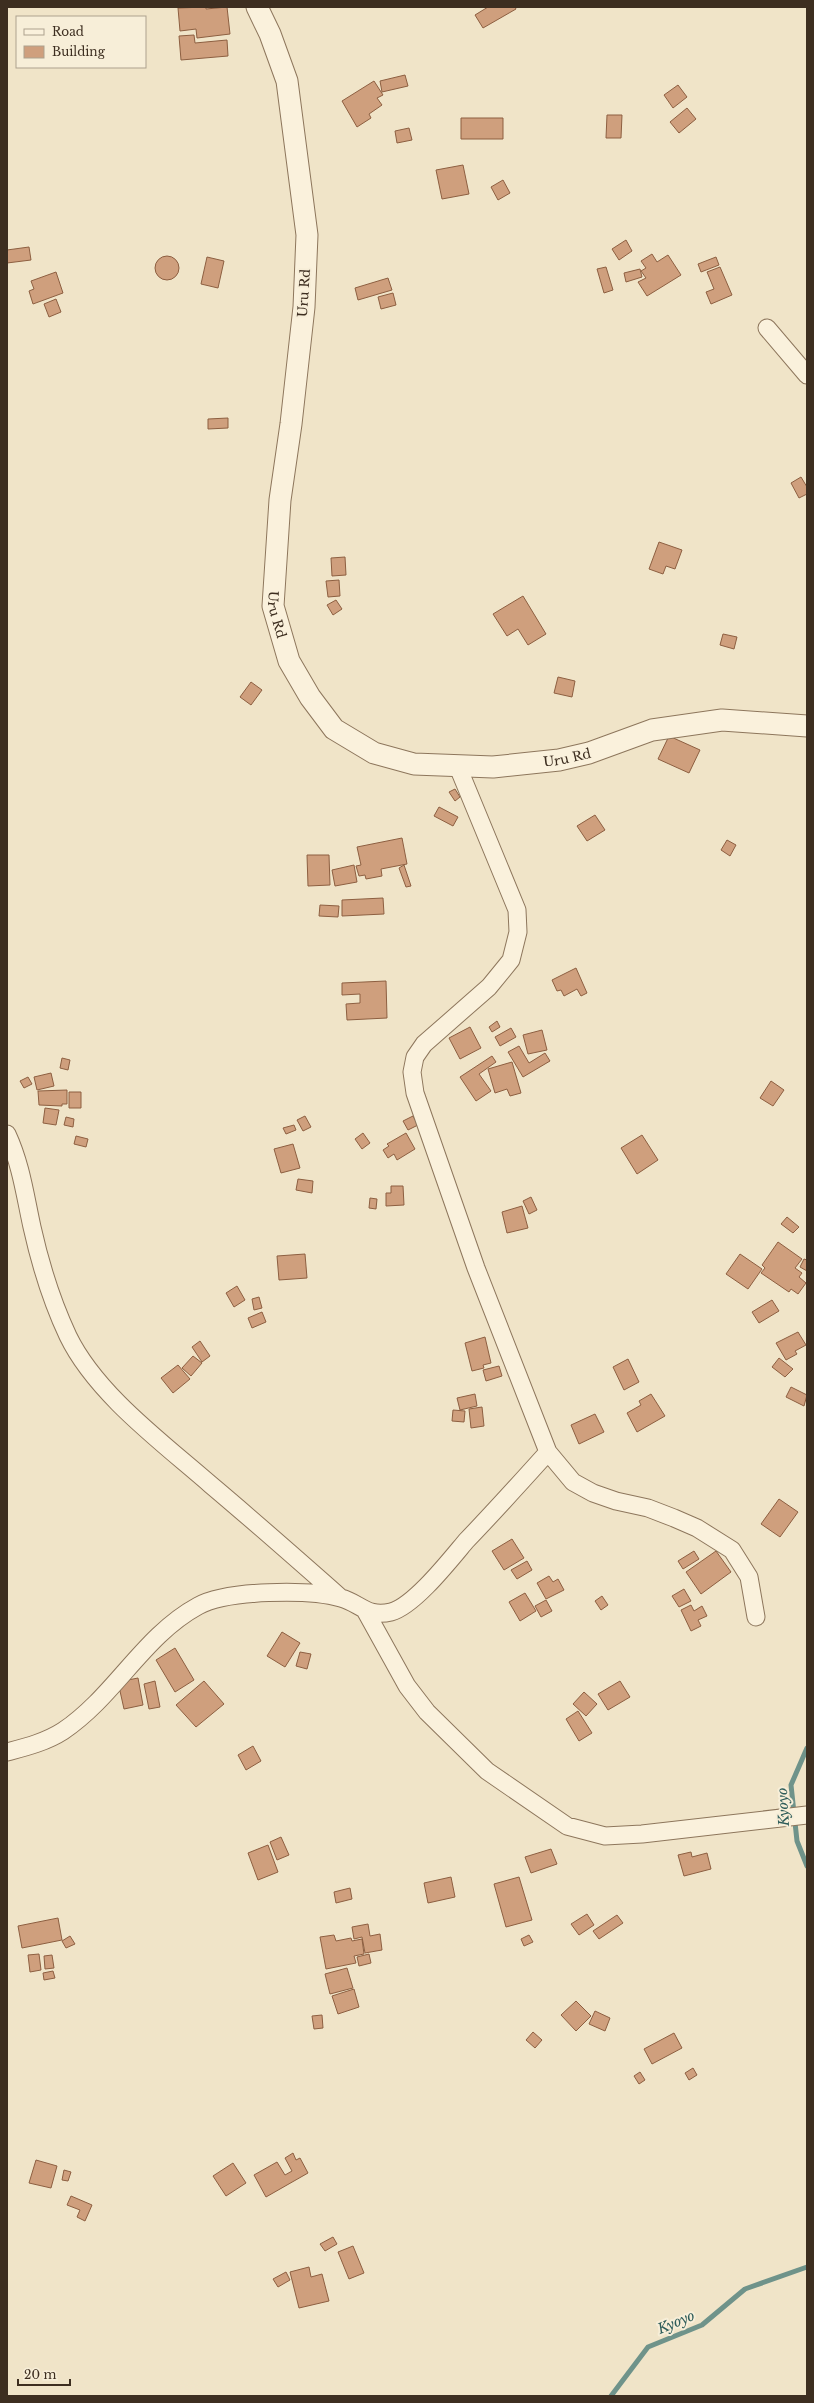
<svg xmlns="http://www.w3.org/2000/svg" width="814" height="2403" viewBox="0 0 814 2403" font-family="'Libre Baskerville',serif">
  <rect width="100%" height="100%" fill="#f0e4c8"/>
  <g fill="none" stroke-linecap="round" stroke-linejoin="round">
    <!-- stream -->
    <path stroke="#6f938a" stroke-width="5" d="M807,1748L791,1785L797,1841L807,1866
      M611,2396L648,2347L702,2325L745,2289L807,2267"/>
  </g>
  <!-- building -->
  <path fill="#cf9f7d" stroke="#8d5f41" d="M206,7V9L227,7L230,34L197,38L196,29L180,31L178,8Z
    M488,7H515L516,9L483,28L475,15Z
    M194,35L195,43L227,40L228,56L181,60L179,36Z
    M405,75L408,86L382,92L380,81Z
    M374,81L383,95L377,98L382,105L369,114L371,118L357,127L342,101Z
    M678,85L687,97L673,108L664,95Z
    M687,108L696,119L679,133L670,122Z
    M607,115H622L621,138H606Z
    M461,118H503V139H461Z
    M409,128L412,140L397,143L395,131Z
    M463,165L469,194L442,199L436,170Z
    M503,180L510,193L498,200L491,187Z
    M626,240L632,251L619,260L612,249Z
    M29,247L31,260L7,263V250Z
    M652,254L657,262L668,255L681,275L647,296L638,282L646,278L641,271L646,268L641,261Z
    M155 268a12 12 0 1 1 24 0a12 12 0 1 1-24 0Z
    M207,257L224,261L218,288L201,284Z
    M716,257L719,265L701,272L698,264Z
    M606,267L613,290L604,293L597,269Z
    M720,267L732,295L711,304L706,292L714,289L707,272Z
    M640,269L642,277L626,282L624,273Z
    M56,272L63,293L33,304L29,291L34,289L31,281Z
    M388,278L392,290L358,300L355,288Z
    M393,293L396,305L381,309L378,297Z
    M56,299L61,312L49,317L44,304Z
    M228,418V428L208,429V419Z
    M801,477L807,487V494L799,498L791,483Z
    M659,542L682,550L675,569L666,566L663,574L649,569Z
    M345,557L346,575L332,576L331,558Z
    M339,580L340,596L328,597L326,581Z
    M523,596L546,634L528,645L518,629L507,636L493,614Z
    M336,600L342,609L333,615L327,605Z
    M723,634L737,637L734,649L720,645Z
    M558,677L575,681L572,697L554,693Z
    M251,682L262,690L251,705L240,697Z
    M669,736L700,750L689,773L658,759Z
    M455,789L460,797L455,801L449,792Z
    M439,807L458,817L453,826L434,816Z
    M595,815L605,830L587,841L577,826Z
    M402,838L407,864L381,869L382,876L366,879L365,875L359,876L356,866L361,865L357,847Z
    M727,840L736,845L730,856L721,850Z
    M307,855H329L330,885L308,886Z
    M354,865L357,882L335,886L332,870Z
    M404,865L411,886L406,887L399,868Z
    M383,898L384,914L342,916V900Z
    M320,905L339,906L338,917L319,916Z
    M576,968L587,993L581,996L577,989L564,996L561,990L557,991L552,980Z
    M386,981L387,1018L347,1020L346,1004L360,1003V994L342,995V983Z
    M497,1021L500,1027L492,1032L489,1027Z
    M470,1027L481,1048L460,1059L449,1038Z
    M511,1028L516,1037L500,1046L495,1037Z
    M542,1030L547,1050L528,1054L523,1035Z
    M519,1046L529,1063L545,1053L550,1061L523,1077L508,1052Z
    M492,1056L496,1062L479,1074L491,1091L476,1101L460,1077Z
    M62,1058L70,1060L68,1070L60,1068Z
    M512,1062L521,1093L510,1096L507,1089L495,1093L488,1069Z
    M51,1073L54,1086L37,1090L34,1077Z
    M28,1077L32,1084L24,1088L20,1081Z
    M771,1081L784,1090L773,1106L760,1098Z
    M67,1090V1104H62V1106L39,1105L38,1091Z
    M69,1092H81V1108H69Z
    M45,1108L59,1110L56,1125L43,1123Z
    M305,1116L311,1127L303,1131L297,1120Z
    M413,1116L418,1125L408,1130L403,1121Z
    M66,1117L74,1119L73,1127L64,1125Z
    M294,1125L296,1130L286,1134L283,1128Z
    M363,1133L370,1143L362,1149L355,1139Z
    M406,1133L415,1149L397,1160L394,1154L388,1158L383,1150L389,1146L387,1144Z
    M642,1135L658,1160L637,1174L621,1148Z
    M76,1136L88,1139L86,1147L74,1144Z
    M293,1144L300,1168L281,1173L274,1149Z
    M298,1179L313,1181L312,1193L296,1190Z
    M391,1186H403L404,1205L386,1206V1193H391Z
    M531,1197L537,1210L529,1214L523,1201Z
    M370,1198L377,1199L376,1209L369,1208Z
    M522,1206L528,1228L507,1233L502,1212Z
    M787,1217L799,1227L793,1233L781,1224Z
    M778,1242L802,1259L795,1268L802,1273L799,1277L806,1283L798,1294L791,1289L789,1292L761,1273L765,1268L762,1265Z
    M305,1254L307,1278L279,1280L277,1256Z
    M740,1254L762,1269L748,1289L726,1274Z
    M804,1259L807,1260V1271L800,1267Z
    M237,1286L245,1300L234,1307L226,1293Z
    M259,1297L262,1308L254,1310L252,1299Z
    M772,1300L779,1311L759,1323L752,1312Z
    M262,1312L266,1322L252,1328L248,1318Z
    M798,1332L806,1345L795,1351L797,1354L786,1360L776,1343Z
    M485,1337L491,1363L483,1365L484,1368L472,1371L465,1343Z
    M200,1341L210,1356L202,1362L192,1347Z
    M193,1356L202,1363L191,1376L182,1368Z
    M779,1358L793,1369L785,1377L772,1367Z
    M628,1359L639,1382L624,1390L613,1367Z
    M178,1365L190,1379L173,1393L161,1378Z
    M499,1366L502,1376L486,1381L483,1370Z
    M791,1387L807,1395L804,1406L786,1397Z
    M475,1394L477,1406L460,1410L457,1398Z
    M651,1394L665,1416L637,1432L627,1413L641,1405L639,1401Z
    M482,1407L484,1426L471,1428L469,1409Z
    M453,1410L465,1411L464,1422L452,1421Z
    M595,1414L604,1432L579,1444L571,1425Z
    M779,1499L798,1512L780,1537L761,1524Z
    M512,1539L524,1558L504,1570L492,1551Z
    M694,1551L699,1559L683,1569L678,1561Z
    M716,1551L731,1572L701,1594L686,1572Z
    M527,1561L532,1570L517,1579L511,1570Z
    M549,1576L553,1582L558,1579L564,1590L546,1599L537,1583Z
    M684,1589L691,1601L679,1607L672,1596Z
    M525,1593L536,1611L520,1621L509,1602Z
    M602,1596L608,1605L601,1610L595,1601Z
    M546,1600L552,1611L541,1617L535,1606Z
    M691,1605L694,1611L702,1606L707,1616L698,1620L701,1626L691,1631L681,1610Z
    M282,1632L300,1643L285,1667L267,1656Z
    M175,1648L194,1680L175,1692L156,1660Z
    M300,1652L311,1654L307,1669L296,1666Z
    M138,1678L143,1705L124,1709L118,1682Z
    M155,1681L160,1707L149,1709L144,1684Z
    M204,1681L224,1704L196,1727L176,1705Z
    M620,1681L630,1697L608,1710L598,1694Z
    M584,1692L597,1704L586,1716L573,1704Z
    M578,1711L592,1733L579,1741L566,1719Z
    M253,1746L261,1761L246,1770L238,1755Z
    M281,1837L289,1855L277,1860L270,1842Z
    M268,1845L278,1872L258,1880L248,1853Z
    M551,1849L557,1864L531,1873L525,1857Z
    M691,1852L692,1857L707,1853L711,1869L684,1876L678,1855Z
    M451,1877L455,1897L428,1903L424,1883Z
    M519,1877L532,1920L506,1927L494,1884Z
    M350,1888L352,1899L336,1903L334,1892Z
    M587,1914L594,1925L579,1935L571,1924Z
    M617,1915L623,1923L599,1939L593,1931Z
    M58,1918L62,1940L22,1948L18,1926Z
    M368,1924L370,1936L380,1934L382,1950L365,1953L362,1937L354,1939L352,1927Z
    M334,1935L336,1941L351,1938L352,1941L362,1939L364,1954L354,1956L356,1963L326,1969L320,1937Z
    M529,1935L533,1942L524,1946L521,1939Z
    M70,1936L75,1944L66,1948L62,1941Z
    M39,1954L41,1970L30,1972L28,1955Z
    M369,1954L371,1963L359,1966L357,1957Z
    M52,1955L54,1968L45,1969L44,1956Z
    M347,1968L353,1988L330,1994L325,1974Z
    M53,1971L55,1978L44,1980L43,1973Z
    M354,1989L359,2007L338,2014L332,1996Z
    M576,2001L591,2016L576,2031L561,2015Z
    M595,2011L610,2018L605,2031L589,2024Z
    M322,2015L323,2028L314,2029L312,2016Z
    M533,2032L542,2040L535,2048L526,2040Z
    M674,2033L682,2048L652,2064L644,2049Z
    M693,2068L697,2075L689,2080L685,2073Z
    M640,2072L645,2080L639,2084L634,2076Z
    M293,2153L296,2160L300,2158L308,2173L266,2197L254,2175L277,2162L285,2175L292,2171L285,2158Z
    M36,2160L57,2166L51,2188L29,2183Z
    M233,2163L246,2183L226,2196L213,2176Z
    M64,2170L71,2172L68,2181L62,2180Z
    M71,2196L92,2205L85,2221L77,2217L80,2210L67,2205Z
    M333,2237L337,2244L325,2251L320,2244Z
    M353,2246L364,2273L349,2279L338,2252Z
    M309,2267L311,2277L322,2274L329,2301L299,2308L290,2272Z
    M286,2272L290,2280L278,2287L273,2279Z"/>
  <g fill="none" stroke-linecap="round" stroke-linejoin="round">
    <defs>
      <path id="minor" d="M767,328L807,375
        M458,767L517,910L518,932L511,960L489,987L424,1044L415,1057L412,1072L415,1093L476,1268L548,1452L573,1482L593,1493L616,1501L648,1508L674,1518L697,1528L732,1550L749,1577L756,1617
        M7,1134C21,1164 25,1195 32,1227C40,1263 52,1302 68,1336C96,1394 163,1443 211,1485C255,1522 298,1560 341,1598
        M366,1612L407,1686L427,1712L487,1771L567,1826L605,1836L642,1834L807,1815
        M7,1752C26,1747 46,1742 63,1731C115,1696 143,1636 198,1606C227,1590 309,1589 341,1598C360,1603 367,1618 391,1612C414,1606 450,1560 466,1541C494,1512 521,1482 548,1452"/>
      <g id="tertiary">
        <path id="s1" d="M257,7L270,34L287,81L307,235L304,307L291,424L280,500L273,606L289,661L310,697L334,729L374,753L414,764L493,767L559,760L589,753L652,730L722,720L807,726"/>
      </g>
    </defs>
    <!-- minor casing -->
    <use href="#minor" stroke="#8d765c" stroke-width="19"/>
    <!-- tertiary casing -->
    <use href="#tertiary" stroke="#8d765c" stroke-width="23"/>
    <!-- minor -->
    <use href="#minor" stroke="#faf1dc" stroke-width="17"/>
    <!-- tertiary -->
    <use href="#tertiary" stroke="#faf1dc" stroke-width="21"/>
  </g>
  <g text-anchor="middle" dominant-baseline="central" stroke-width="4" stroke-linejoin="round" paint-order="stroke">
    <!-- street labels -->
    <g font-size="13" fill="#3d2e20" stroke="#f7eed8">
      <text transform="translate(304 293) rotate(-86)">Uru Rd</text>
      <text stroke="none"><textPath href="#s1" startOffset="617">Uru Rd</textPath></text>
      <text stroke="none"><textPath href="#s1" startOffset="989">Uru Rd</textPath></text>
    </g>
    <!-- water labels -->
    <g font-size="14" font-style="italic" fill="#2f5d5a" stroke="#f7eed8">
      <text transform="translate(783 1807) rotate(-93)">Kyoyo</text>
      <text transform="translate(676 2322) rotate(-23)">Kyoyo</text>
    </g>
  </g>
  <!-- border -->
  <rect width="814" height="2403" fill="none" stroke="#3d2e20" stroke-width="16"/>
  <!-- legend -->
  <rect x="16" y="16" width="130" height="52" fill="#f7eed8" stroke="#ada18e"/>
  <rect x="24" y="29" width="20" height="6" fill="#faf1dc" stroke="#ada18e"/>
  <text x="52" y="36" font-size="12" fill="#3d2e20">Road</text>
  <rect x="24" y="46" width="20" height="12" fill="#cf9f7d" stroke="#ada18e"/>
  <text x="52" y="56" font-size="12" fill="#3d2e20">Building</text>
  <!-- scale -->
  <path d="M18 2379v6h52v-6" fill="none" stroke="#3d2e20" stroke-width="2"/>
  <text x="24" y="2379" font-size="12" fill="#3d2e20" stroke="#f7eed8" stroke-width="3" paint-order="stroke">20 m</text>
</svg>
